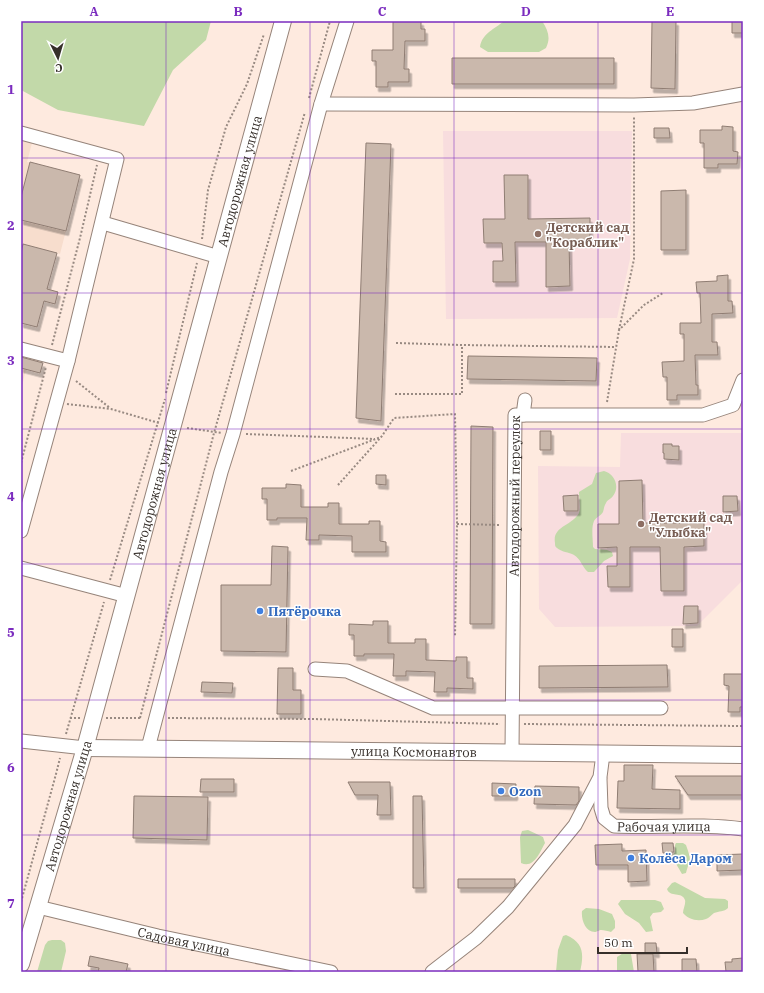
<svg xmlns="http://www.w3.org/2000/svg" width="764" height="993" viewBox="0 0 764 993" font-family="'IBM Plex Serif',serif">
  <defs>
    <filter id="shadow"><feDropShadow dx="2.5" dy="4.5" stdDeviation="0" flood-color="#0004"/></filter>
  </defs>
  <rect width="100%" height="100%" fill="#feeadf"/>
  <!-- built -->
  <path fill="#f7ddcd" d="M21,140L32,143L27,162L80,175L60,254L57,253L47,288L58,292L55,304L44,301L37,327L21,323Z
    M21,355L43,361L40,373L26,369L21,390Z"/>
  <!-- education -->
  <path fill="#f8ddde" d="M443,131H632L630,259L617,318L446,319Z
    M621,433H743V580L697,626L555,627L539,609L538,466L620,467Z"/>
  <!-- green -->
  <path fill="#c2d9a9" d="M21,21H211L206,40L173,70L144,126L58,110L21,90Z
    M504,21H542C548,30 551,38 546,48L539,52H488L480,47C482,33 495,29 504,21Z
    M604,471C615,474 620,487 613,496C611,499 607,500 606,503C604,506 604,509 603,512C601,516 596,517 594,521C591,528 593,539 593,547L595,549L607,550L612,552L613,556L604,561L594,572H588C582,567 581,559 574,555C569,552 561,552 557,548C555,547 555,545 555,543C552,526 572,526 579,513C581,508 579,498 579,492L592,484L596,473Z
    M528,830L543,837L545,843C540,852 534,869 521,863L520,837L522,831Z
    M676,843H683L686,845C692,862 690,858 686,873L682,874L672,857L675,852V845Z
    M675,882L705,898L725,899L728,901V908C724,912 719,911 714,913C711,915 709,918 706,919C697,922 688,919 683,913C683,909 686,904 685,900C682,891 670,898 667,889L672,883Z
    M621,900H655L661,902L664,909L661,912L653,913L650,917L653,931L646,932L639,923L625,914L618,904Z
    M586,908L599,909L612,914L615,921V928L611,932C608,931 604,930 601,930C600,930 596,932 595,932C585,932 581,919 582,911Z
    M566,935C584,943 584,954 580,972H556L558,950L563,936Z
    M52,940H61L65,943L66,951L61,972H37L45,945L48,941Z
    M625,952L631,954L634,972H617V957Z"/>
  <!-- building -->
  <path fill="#cab8ac" stroke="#8f7d73" filter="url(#shadow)" d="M393,21H421V29H425V41H405L404,69H409V82H388V87H376V61H372V50H393Z
    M652,21H676L675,89L651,88Z
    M732,21H743V33H732Z
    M452,58H614V84H452Z
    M722,126L733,127V151L738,152L737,164H718V168H704V143H700V130H722Z
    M654,128H669L670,138H654Z
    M366,143L391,144L381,421L356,418Z
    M30,162L80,175L66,231L21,220V197Z
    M504,175H528V219L590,218V242H569L570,286L546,287V242H515L516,282H493V261H503L502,243H484L483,219H505Z
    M686,190V250H661V191Z
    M23,244L57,253L47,289L58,292L55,304L44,301L37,327L21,323V253Z
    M728,275V301H732L733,313L712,314V342H717L718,355H695L696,385H698V395H677V400H667V377H663L662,362L684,361V334H680V323H701L700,293H697L696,282L717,281V276Z
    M468,356L597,358L596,381L467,379Z
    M21,357L43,363L40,373L21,368Z
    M471,426L493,427L492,624H470Z
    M540,431H551V450H540Z
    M663,444H672V446H679V460L664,459V453H663Z
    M376,475H386V485L376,484Z
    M642,480L643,523H704V546L684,547V591H661L660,547H630V587H608L607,566H617V547L598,548V524H619V481Z
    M286,484L301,485V507H328V503H339V524H369V521H380V541L386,542V552H352V536L319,535V540H306L307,518H277V520H267V499H262V488H286Z
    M578,495V511H564L563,496Z
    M723,496H737L738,511L723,512Z
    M272,546L288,547L286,652L221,651V585H271Z
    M684,606H698V623L683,624Z
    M373,621H388V643H415V639H426V660L456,661V657H467V678H473V689L447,688V692H434L435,672L406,671V676H393L394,654H364V656H354V635H349V624L373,625Z
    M672,629H683V647H672Z
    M667,665L668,687L539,688V666Z
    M278,668H293V690H301V714H277Z
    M724,674H743V707H740V712H728L729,686L724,685Z
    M202,682L233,683L232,693L201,692Z
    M624,765H653L652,789L680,790V809L617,808L618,781H624Z
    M675,776H743V795H688Z
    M201,779H234V792H200Z
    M348,782H390L391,815H377L378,795H355Z
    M492,783L516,784L515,796H492Z
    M535,786L579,787V801L576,805L534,804Z
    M134,796L208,797L207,840L133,838Z
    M413,796H422L424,888H413Z
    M662,843H673L674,852L663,853Z
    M622,844V851L646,850L647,881L628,882V865H596L595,845Z
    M743,854V870L717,871V855Z
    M458,879H515V886L513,888H458Z
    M645,943H656L657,953H645Z
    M637,954H653L654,972H638Z
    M90,956L128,964L126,972H98L99,968L88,966Z
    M743,958V972H726L725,962H732V959Z
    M682,959H696L697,972H682Z"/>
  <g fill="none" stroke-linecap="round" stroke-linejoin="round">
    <defs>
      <g id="minor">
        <path d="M321,104L634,105L693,103L743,94"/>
        <path d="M21,133L117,159L68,361L21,531"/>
        <path d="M103,223L219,257"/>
        <path d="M21,349L68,361"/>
        <path d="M523,415L525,400"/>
        <path d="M21,568L127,596"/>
        <path d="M315,669L347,671L433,708H661"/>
        <path d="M21,741L85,748"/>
        <path d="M148,748L221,472L233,434L321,104L347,21"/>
        <path id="s1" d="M512,752L515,415H703L733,405L743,380"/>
        <path id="s2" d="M600,779L601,808L604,818L614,826C657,828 700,823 743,829"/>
        <path id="s3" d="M38,907L158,936L331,972"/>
        <path d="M432,972L476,938L508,907L575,825L600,777L603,754"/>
      </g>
      <g id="major">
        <path id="s4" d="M85,748L743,755"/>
        <path id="s5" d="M21,964L85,748L283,21"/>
      </g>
    </defs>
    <!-- minor casing -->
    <use href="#minor" stroke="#96847a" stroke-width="15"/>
    <!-- major casing -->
    <use href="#major" stroke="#96847a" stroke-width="18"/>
    <!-- path -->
    <path stroke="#988a82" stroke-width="2" stroke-dasharray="2 2" stroke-linecap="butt" d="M309,98L330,21
      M202,239L208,190L226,127L247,84L264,34
      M619,330L634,259V116
      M396,343L462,345L616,347
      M52,345L80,238L97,165
      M76,381L110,408
      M166,393L197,263
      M395,394H462V345
      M607,402L619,330L644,305L663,293
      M67,404L111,409L159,423
      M187,428L222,433
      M246,434L375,439
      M21,463L46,367
      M291,471L381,437
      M338,485L382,436L394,418L455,414L457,524L455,637
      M457,524L501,525
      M110,580L165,399
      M70,718H80
      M106,718H140
      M140,718L214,433L305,112
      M168,718L313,719L500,724
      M524,724L743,726
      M66,734L104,602
      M21,902L56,774L60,758"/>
    <!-- minor -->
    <use href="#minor" stroke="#fff" stroke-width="13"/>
    <!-- major -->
    <use href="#major" stroke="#fff" stroke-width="16"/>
  </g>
  <!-- grid -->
  <path fill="none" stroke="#7b2cbf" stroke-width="1" stroke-opacity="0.55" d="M166,21V972M310,21V972M454,21V972M598,21V972M21,158H743M21,293H743M21,429H743M21,564H743M21,700H743M21,835H743"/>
  <!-- markers -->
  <g fill="#8d6e63" stroke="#fff" stroke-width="1.5">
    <circle cx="538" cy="234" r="4"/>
    <circle cx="641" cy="524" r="4"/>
  </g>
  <g fill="#3f7fe0" stroke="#fff" stroke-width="1.5">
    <circle cx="260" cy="611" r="4"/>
    <circle cx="501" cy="791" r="4"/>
    <circle cx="631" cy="858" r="4"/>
  </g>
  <g text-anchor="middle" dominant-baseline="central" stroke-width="3" stroke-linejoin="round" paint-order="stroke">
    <!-- street labels -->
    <g font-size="13" fill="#362f2a" stroke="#fff">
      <text stroke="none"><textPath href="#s5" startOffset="813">Автодорожная улица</textPath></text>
      <text stroke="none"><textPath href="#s5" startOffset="489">Автодорожная улица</textPath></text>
      <text stroke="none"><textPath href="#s1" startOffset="256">Автодорожный переулок</textPath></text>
      <text stroke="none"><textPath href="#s4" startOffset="329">улица Космонавтов</textPath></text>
      <text stroke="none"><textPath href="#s5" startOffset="165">Автодорожная улица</textPath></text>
      <text stroke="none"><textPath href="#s2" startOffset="102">Рабочая улица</textPath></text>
      <text stroke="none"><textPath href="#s3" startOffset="150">Садовая улица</textPath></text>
    </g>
    <!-- education labels -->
    <g font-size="13" font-weight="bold" fill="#785e54" stroke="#fff" text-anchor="start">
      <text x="546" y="227">Детский сад<tspan x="546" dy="15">"Кораблик"</tspan></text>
      <text x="649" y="517">Детский сад<tspan x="649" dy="15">"Улыбка"</tspan></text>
    </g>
    <!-- shop labels -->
    <g font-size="13" font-weight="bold" fill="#366cbe" stroke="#fff" text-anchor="start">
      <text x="268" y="611">Пятёрочка</text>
      <text x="509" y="791">Ozon</text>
      <text x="639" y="858">Колёса Даром</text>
    </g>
  </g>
  <!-- border -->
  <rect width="764" height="993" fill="none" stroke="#ffffff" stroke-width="44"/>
  <!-- north arrow -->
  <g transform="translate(58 58) rotate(175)" stroke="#ffffff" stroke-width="3" paint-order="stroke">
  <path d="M0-3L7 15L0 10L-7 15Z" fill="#362f2a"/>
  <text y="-6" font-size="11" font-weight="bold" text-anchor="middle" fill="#362f2a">С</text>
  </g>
  <!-- scale -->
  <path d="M598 947v6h89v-6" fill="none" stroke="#362f2a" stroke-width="2"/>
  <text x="604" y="947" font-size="12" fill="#362f2a" stroke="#ffffff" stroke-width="3" paint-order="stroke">50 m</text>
  <rect x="22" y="22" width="720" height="949" fill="none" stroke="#7b2cbf" stroke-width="1.5"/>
  <g font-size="13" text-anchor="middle" font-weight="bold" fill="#7b2cbf">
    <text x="94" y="16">A</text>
    <text x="238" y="16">B</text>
    <text x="382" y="16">C</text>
    <text x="526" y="16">D</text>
    <text x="670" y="16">E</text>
    <text x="11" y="94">1</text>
    <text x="11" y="230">2</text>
    <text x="11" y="365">3</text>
    <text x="11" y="501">4</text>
    <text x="11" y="637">5</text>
    <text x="11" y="772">6</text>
    <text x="11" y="908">7</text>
  </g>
</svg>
